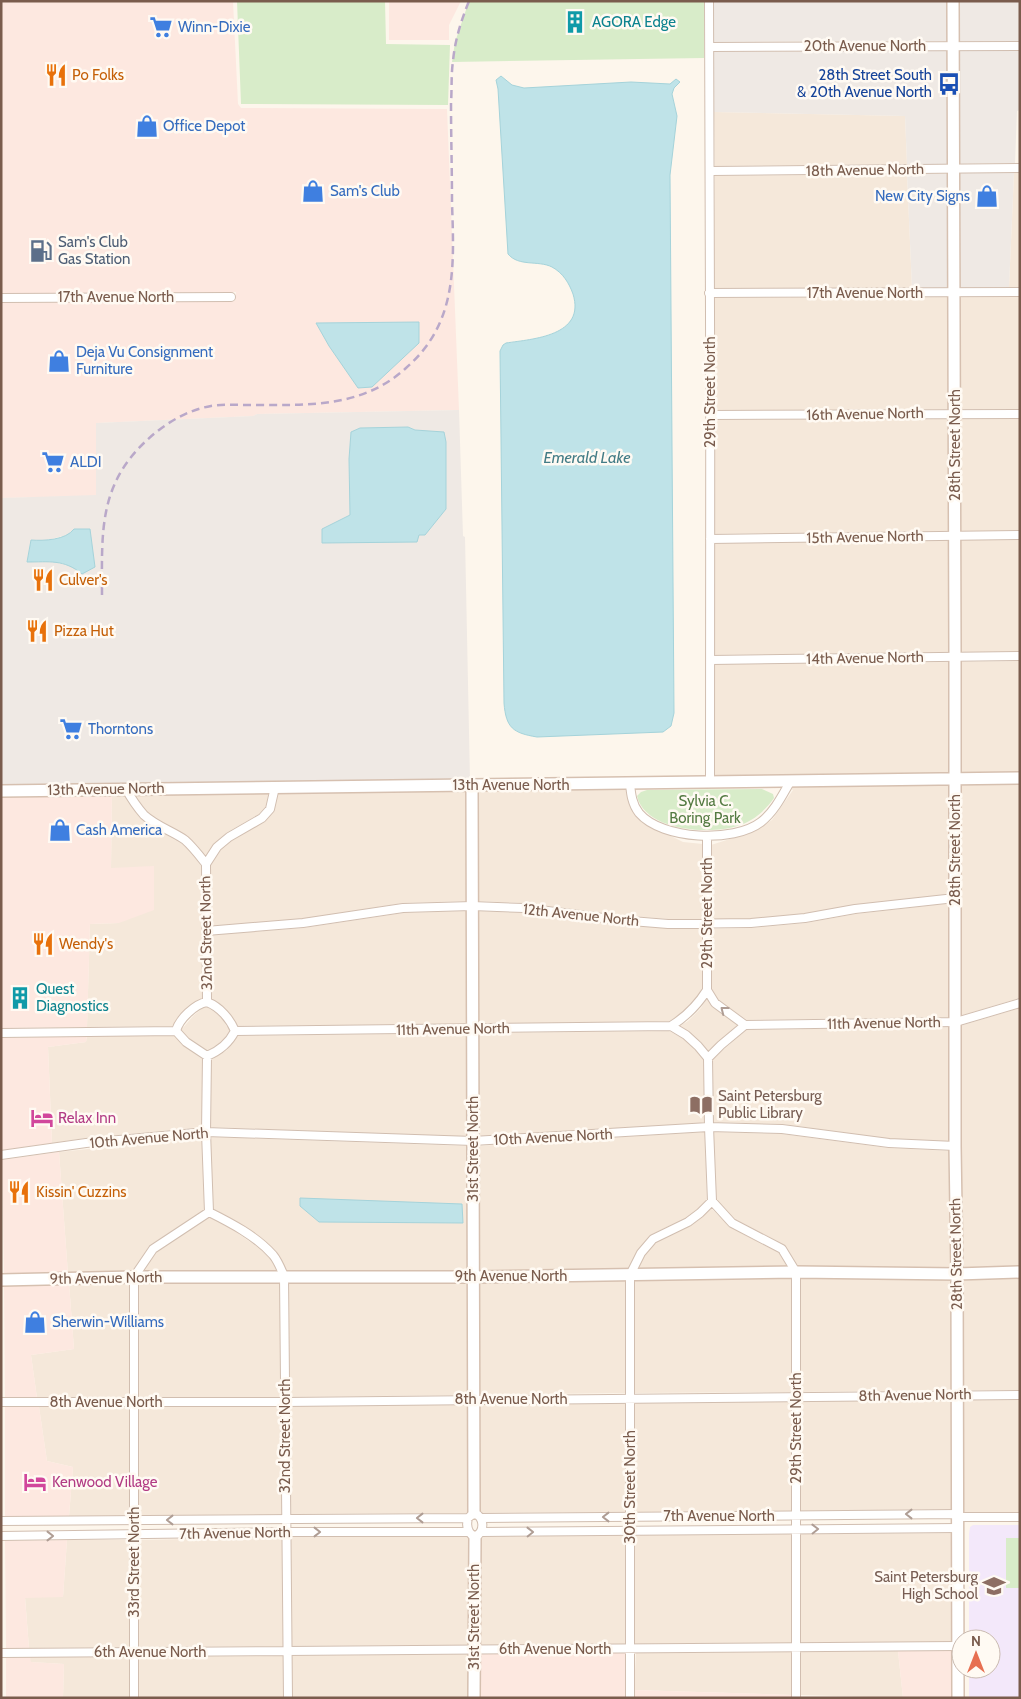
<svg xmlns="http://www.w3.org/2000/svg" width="1021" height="1699" viewBox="0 0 1021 1699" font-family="Cabin,sans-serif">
  <rect width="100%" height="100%" fill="#fdf6ec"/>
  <!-- residential -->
  <path fill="#f5e8da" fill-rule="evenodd" d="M714,112L905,116L907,164L715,166Z
    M1014,173H1020V287H1009Z
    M907,174L912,288H714L715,176Z
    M950,297L951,409L714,411L713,298Z
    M958,297H1020V409H959Z
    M951,418V531L714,534V420Z
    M959,418H1020V531H959Z
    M951,540V652L715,655L714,543Z
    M959,540H1020V652H960Z
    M1020,661V773L960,774V662Z
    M951,662V774L714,778L715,664Z
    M951,783V894L855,905L805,914L751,919H711V845L755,831L772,820L793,790L791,789L793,787Z
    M960,783H1020V998L960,1016Z
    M626,789L629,803L636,815L647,824L683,842L703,844V920L668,919L620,915L524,903L476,901V790Z
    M467,790L468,901L403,903L303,919L211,926L210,866L220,851L231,841L265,821L274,810L278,791Z
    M269,791L266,806L259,814L226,833L215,844L206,857L197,845L187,836L160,821L147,812L134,794Z
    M112,794H124L131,806L142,819L156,829L182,844L192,852L201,866L203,998L188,1007L179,1017L173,1026L87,1027L90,924L119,923L111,868Z
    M951,903L952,1017L747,1020L718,1000L711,988V929L751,928L806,923L856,914Z
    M468,911V1024L237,1026L226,1009L211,999V935L303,928L403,913Z
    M476,911L523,913L619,925L703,929L702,988L695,1001L683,1014L669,1021L476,1024Z
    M707,998L713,1007L738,1025L708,1051L701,1042L680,1026L688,1021L701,1008Z
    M207,1007L220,1016L230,1031L221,1043L207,1051L188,1038L181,1030L194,1015L203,1008Z
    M1020,1008V1267L961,1270L960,1026Z
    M952,1027L951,1142L889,1139L783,1124L713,1122L712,1060L746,1030Z
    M669,1031L684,1039L704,1059V1123L477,1136L476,1033Z
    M468,1033V1137L210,1127L211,1060L227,1050L237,1036Z
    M174,1035L183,1045L202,1059V1127L86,1138L52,1143L48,1047L86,1042L87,1036Z
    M705,1132L707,1199L698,1210L686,1218L650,1235L637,1251L628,1271L477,1272V1146Z
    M713,1132L782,1134L888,1148L951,1151L953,1270L798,1268L784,1245L734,1219L716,1199Z
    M202,1137L205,1210L150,1245L132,1272L68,1274L59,1152Z
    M210,1137L468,1146L469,1272H287L277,1253L260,1238L234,1220L213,1209ZM398,1203L462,1204L463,1222L462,1223Z
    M711,1208L730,1227L779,1253L788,1268L637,1271L644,1256L655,1242L690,1226L702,1217Z
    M209,1217L230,1228L256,1246L270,1258L277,1272H142L156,1253L162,1247Z
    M792,1277V1392L634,1393V1280Z
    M800,1277L953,1279V1390L800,1392Z
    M1020,1277V1390H961V1279Z
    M626,1280V1393L477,1395V1281Z
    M280,1281L281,1397H137L138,1282Z
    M288,1281H469L468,1395L289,1397Z
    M129,1282V1397L37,1398L31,1355L74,1349L69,1283Z
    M1020,1399V1512L962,1513L961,1400Z
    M953,1400V1509L800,1511V1401Z
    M792,1401V1511L635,1512L634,1403Z
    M626,1403L627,1512L478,1513L477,1404Z
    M469,1404V1513L290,1514L289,1406Z
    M281,1406L282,1514L138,1516L137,1407Z
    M39,1407H129L130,1516H69L73,1467L47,1461Z
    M953,1533L954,1642L800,1643V1534Z
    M792,1534V1643L634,1644L635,1535Z
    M627,1535L626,1644L478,1645V1537Z
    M282,1537L283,1646L138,1647V1540Z
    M290,1537H469L470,1645L291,1646Z
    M67,1540H130V1647L29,1648L25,1597H63Z
    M898,1651L903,1698L800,1695V1652Z
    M792,1652V1695L634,1690L636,1653Z
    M470,1654V1698H292L291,1656Z
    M283,1656L284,1698H138V1657Z
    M30,1657H130V1698H63L64,1664L30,1662Z"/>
  <!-- commercial -->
  <path fill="#fde8e0" d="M1,1H233L238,104L241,108L447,109L459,410L257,414L253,416L97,423L96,496L1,498V303L235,301L236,292L1,294Z
    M389,1H461L449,25V40H389Z
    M112,794L111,868L154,866V910L119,923L90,924L87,1027L1,1028V796Z
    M87,1036L86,1042L48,1047L52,1143L2,1150L1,1038Z
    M59,1152L68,1274L4,1275L2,1160Z
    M69,1283L74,1349L31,1355L37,1398H5L4,1284Z
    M5,1407H39L47,1461L73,1467L69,1516L5,1517Z
    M67,1540L63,1597L25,1598L29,1648H6L5,1541Z
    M898,1651H954V1698H903Z
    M626,1653V1698H478V1654Z
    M30,1657L31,1662L64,1664L63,1698H6V1658Z
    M634,1690L792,1695V1698H634Z"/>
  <!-- industrial -->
  <path fill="#efe9e4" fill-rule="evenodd" d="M713,1H949V41L713,42Z
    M957,1H1020V41H957Z
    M949,50V164H907L905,116L714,112L713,52Z
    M957,50H1020V110L1017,111L1015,163L957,164Z
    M958,173H1014L1009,287L958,288Z
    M907,174H949L950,288H912Z
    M459,410L463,536L465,537L470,780L272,781L128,784L127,783L125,784L1,786V498L96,495V423L253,416L257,414ZM408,427L446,442L419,535L322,529L350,515L349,459L351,432L360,428ZM71,534L72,566L54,562H27L31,540L43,541Z"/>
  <!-- education -->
  <path fill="#f3e8fa" d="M973,1525H1020V1698H969V1669H991V1639H969V1534L970,1527Z"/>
  <!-- green -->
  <path fill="#d8ecc9" d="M237,1H385L386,44L450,45L448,105L241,104Z
    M469,1H704V58L452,62L455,42Z
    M762,789L773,794L774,798C765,811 752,822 737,826C710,835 645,831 637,796L641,792L647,790Z
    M1006,1538H1020V1588H1006Z"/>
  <!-- water -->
  <path fill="#bfe3e8" stroke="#a5d3da" d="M501,76L512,85L524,88L631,82L670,84L676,79L680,82L674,88L672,94L677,116L670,175L674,713L671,726L663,732L537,737C513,733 506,728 504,703L500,351L503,345L506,343C533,339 586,336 573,294C569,283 563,273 552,267C538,260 519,267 508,254L498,89L496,80Z
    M419,322V343L372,387L358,388L329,346L316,323Z
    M408,427L415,430L444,432L446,442V509L425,535H419L417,542L322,543V529L350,515L349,459L351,432L360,428Z
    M74,529H90L95,567L82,574C64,559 49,562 27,562L31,540C44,541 66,540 74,529Z
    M300,1198L462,1204L463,1223L319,1222L300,1206Z"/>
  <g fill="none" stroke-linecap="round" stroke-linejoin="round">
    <defs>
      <path id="street" d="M709,1C710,262 711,522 710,783
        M710,47L1020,46
        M711,171L1020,168
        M709,293L1020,292
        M1,298L231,297
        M710,415L1020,414
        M710,539L1020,535
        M711,660L1020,656
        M630,784C631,794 632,804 639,813C662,840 734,843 761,822C774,812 782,796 790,782
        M126,789C131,798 137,807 144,815C156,826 172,831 185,840C193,847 199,855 206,864L207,1002
        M206,864L217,847L229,837L262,818L270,809L275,787
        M206,931L303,923L403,908L472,906L524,908L619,920L668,924L751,923L805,918L855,909L955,898
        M707,990L715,1003L745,1025
        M207,1002C220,1007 230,1019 235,1031C229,1043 219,1051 207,1056L186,1042L176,1031C179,1019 195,1004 207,1002Z
        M745,1025L956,1022L1020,1003
        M671,1026L686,1035L698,1046L708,1058L709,1127L712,1201
        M235,1031L671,1026C687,1016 697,1006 707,990V837
        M1,1033L176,1031
        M207,1056L206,1132L209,1212
        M708,1058L721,1045L745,1025
        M1,1155L86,1143L206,1132L473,1141L709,1127L782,1129L889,1143L955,1146
        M1,1402H285L1020,1395
        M474,1513C485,1517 485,1532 475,1537C467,1533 466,1526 468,1518Z
        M958,1517H1020
        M481,1518L958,1514
        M1,1521L468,1518
        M481,1532L958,1528
        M1,1536L286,1532H468
        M1,1653L958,1646
        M134,1698V1277L153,1249L209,1212C231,1223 256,1236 273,1255C278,1261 281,1269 284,1276L288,1698
        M630,1698V1275L641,1253L653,1239L688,1222L700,1213L712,1201L732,1223L782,1249L796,1272V1698"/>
      <path id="secondary" d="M953,1L955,657V1146L957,1274L958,1698
        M472,785L474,1513
        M1,791L1020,778
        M1,1280L134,1277H473L796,1272L957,1274L1020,1272
        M474,1698L475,1537"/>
    </defs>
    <!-- street casing -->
    <use href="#street" stroke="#d1beb0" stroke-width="10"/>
    <!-- secondary casing -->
    <use href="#secondary" stroke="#d6c0b0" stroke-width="14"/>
    <!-- street -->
    <use href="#street" stroke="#fff" stroke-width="8"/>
    <!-- secondary -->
    <use href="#secondary" stroke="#fff" stroke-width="11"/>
    <!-- rail -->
    <path stroke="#b9a8c9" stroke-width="2.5" stroke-dasharray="8 5" stroke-linecap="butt" d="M102,595C102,534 98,486 146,441C164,424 187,410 211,406C225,404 239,405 253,405C309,405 362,408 406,368C458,323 454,264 452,203C452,169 451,136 451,103C452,89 451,75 453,61C455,40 461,21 469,1"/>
  </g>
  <!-- one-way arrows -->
  <defs><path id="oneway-chevron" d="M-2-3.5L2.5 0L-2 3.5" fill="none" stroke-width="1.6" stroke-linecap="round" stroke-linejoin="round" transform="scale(1.25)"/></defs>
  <g stroke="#af9d94">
    <use href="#oneway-chevron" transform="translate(724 1010) rotate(-142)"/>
    <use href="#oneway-chevron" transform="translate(909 1514) rotate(180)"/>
    <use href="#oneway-chevron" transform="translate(606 1517) rotate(180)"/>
    <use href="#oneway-chevron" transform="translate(420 1518) rotate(180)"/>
    <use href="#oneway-chevron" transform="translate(170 1520) rotate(180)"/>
    <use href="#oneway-chevron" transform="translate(815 1529) rotate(-1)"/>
    <use href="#oneway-chevron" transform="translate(317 1532)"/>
    <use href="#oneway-chevron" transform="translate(530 1532) rotate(-1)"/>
    <use href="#oneway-chevron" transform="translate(50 1536)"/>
  </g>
  <!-- icons -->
  <defs>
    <symbol id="building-bare" viewBox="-9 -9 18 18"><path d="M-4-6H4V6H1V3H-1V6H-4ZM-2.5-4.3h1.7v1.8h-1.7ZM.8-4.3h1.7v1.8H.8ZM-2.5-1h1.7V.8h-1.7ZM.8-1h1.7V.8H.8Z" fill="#0f9aa8" stroke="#fffaf3" stroke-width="2.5" paint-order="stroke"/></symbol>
    <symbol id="supermarket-bare" viewBox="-9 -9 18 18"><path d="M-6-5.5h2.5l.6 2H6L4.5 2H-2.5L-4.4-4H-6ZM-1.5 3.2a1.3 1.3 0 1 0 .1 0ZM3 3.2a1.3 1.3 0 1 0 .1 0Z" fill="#3f7fe0" stroke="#fffaf3" stroke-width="2.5" paint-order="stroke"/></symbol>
    <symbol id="restaurant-bare" viewBox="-9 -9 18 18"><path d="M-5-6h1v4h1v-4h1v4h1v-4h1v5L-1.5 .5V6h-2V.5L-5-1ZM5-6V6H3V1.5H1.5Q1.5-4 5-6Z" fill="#e8710a" stroke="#fffaf3" stroke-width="2.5" paint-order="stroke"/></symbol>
    <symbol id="bus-bare" viewBox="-9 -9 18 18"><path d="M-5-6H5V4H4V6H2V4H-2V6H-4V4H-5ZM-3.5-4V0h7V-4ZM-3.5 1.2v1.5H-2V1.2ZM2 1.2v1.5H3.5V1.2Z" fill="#1a4fb4" stroke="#fffaf3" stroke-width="2.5" paint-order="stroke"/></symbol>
    <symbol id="shop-bare" viewBox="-9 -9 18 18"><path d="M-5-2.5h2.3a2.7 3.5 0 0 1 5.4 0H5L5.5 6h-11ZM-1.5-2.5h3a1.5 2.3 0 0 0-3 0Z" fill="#3f7fe0" stroke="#fffaf3" stroke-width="2.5" paint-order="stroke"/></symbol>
    <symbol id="fuel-bare" viewBox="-9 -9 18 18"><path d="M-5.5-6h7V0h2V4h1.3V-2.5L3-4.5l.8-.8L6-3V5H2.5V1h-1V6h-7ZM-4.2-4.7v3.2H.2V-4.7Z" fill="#5c6f8a" stroke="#fffaf3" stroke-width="2.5" paint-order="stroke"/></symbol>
    <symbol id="library-bare" viewBox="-9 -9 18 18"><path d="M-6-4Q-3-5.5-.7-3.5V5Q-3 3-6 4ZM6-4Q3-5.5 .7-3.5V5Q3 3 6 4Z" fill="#8d6e63" stroke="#fffaf3" stroke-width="2.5" paint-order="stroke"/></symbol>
    <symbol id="hotel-bare" viewBox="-9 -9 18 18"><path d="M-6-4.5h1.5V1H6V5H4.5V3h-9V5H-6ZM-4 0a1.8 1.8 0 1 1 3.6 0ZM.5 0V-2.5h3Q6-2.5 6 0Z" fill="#d1479c" stroke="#fffaf3" stroke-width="2.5" paint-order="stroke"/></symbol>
    <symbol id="school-bare" viewBox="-9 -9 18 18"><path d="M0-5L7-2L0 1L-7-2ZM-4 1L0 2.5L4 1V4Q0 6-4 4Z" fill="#8d6e63" stroke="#fffaf3" stroke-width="2.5" paint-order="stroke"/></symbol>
  </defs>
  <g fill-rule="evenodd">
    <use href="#building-bare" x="559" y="6" width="32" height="32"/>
    <use href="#supermarket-bare" x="145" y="11" width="32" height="32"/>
    <use href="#restaurant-bare" x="40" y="59" width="32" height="32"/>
    <use href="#bus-bare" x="933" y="68" width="32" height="32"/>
    <use href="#shop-bare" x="131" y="110" width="32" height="32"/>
    <use href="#shop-bare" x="297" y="175" width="32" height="32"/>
    <use href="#shop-bare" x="971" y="180" width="32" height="32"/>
    <use href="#fuel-bare" x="25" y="235" width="32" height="32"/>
    <use href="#shop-bare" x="43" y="345" width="32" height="32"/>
    <use href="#supermarket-bare" x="37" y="446" width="32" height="32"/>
    <use href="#restaurant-bare" x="27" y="564" width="32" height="32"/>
    <use href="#restaurant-bare" x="21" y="615" width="32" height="32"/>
    <use href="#supermarket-bare" x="55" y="713" width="32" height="32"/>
    <use href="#shop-bare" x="44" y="814" width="32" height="32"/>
    <use href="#restaurant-bare" x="27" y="928" width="32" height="32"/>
    <use href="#building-bare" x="4" y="982" width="32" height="32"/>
    <use href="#library-bare" x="685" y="1089" width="32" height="32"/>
    <use href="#hotel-bare" x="26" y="1102" width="32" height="32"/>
    <use href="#restaurant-bare" x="3" y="1176" width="32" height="32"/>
    <use href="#shop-bare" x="19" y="1306" width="32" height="32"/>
    <use href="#hotel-bare" x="19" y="1466" width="32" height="32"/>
    <use href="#school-bare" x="978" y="1570" width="32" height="32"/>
  </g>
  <g text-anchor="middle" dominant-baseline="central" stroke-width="5" stroke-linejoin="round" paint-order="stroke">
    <!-- culture labels -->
    <g font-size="15" fill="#0d838f" stroke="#fffaf3" text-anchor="start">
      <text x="592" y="22">AGORA Edge</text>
      <text x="36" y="989">Quest<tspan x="36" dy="17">Diagnostics</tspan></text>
    </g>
    <!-- shop labels -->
    <g font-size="15" fill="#366cbe" stroke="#fffaf3" text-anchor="start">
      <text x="178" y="27">Winn-Dixie</text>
      <text x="163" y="126">Office Depot</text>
      <text x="330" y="191">Sam's Club</text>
      <text x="970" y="196" text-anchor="end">New City Signs</text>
      <text x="76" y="352">Deja Vu Consignment<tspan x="76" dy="17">Furniture</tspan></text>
      <text x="70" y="462">ALDI</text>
      <text x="88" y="729">Thorntons</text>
      <text x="76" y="830">Cash America</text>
      <text x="52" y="1322">Sherwin-Williams</text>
    </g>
    <!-- street labels -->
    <g font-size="15" fill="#7a5c4d" stroke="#fffaf3">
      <text x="865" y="46">20th Avenue North</text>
      <text transform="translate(865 170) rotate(-1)">18th Avenue North</text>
      <text x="865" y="293">17th Avenue North</text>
      <text x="116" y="297">17th Avenue North</text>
      <text transform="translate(710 392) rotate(-90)">29th Street North</text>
      <text transform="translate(865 414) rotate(-1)">16th Avenue North</text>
      <text transform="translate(955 445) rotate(-90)">28th Street North</text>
      <text transform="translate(865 537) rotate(-1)">15th Avenue North</text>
      <text transform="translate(865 658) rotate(-1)">14th Avenue North</text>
      <text x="511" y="785">13th Avenue North</text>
      <text transform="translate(106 789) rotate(-1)">13th Avenue North</text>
      <text transform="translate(955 850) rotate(-90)">28th Street North</text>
      <text transform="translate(707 913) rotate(-90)">29th Street North</text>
      <text transform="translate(581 915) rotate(6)">12th Avenue North</text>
      <text transform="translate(206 933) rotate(-91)">32nd Street North</text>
      <text transform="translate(884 1023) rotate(-1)">11th Avenue North</text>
      <text transform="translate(453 1029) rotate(-1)">11th Avenue North</text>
      <text transform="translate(553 1137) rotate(-3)">10th Avenue North</text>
      <text transform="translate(149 1138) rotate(-5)">10th Avenue North</text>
      <text transform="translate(473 1149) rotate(-90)">31st Street North</text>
      <text transform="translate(956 1254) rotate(-91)">28th Street North</text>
      <text x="511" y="1276">9th Avenue North</text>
      <text transform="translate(106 1278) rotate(-1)">9th Avenue North</text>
      <text transform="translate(915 1395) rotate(-1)">8th Avenue North</text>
      <text x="511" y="1399">8th Avenue North</text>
      <text x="106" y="1402">8th Avenue North</text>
      <text transform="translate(796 1428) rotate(-90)">29th Street North</text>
      <text transform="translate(285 1436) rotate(-90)">32nd Street North</text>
      <text transform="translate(630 1487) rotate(-90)">30th Street North</text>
      <text x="719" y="1516">7th Avenue North</text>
      <text transform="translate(235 1533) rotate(-1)">7th Avenue North</text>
      <text transform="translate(134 1562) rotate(-90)">33rd Street North</text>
      <text transform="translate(474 1617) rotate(-90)">31st Street North</text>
      <text x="555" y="1649">6th Avenue North</text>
      <text x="150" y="1652">6th Avenue North</text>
    </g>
    <!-- food labels -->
    <g font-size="15" fill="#c56008" stroke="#fffaf3" text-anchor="start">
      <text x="72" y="75">Po Folks</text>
      <text x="59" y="580">Culver's</text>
      <text x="54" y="631">Pizza Hut</text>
      <text x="59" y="944">Wendy's</text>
      <text x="36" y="1192">Kissin' Cuzzins</text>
    </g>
    <!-- transit labels -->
    <g font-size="15" fill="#164399" stroke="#fffaf3" text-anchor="end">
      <text x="932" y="75">28th Street South<tspan x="932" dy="17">&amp; 20th Avenue North</tspan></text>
    </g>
    <!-- service labels -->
    <g font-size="15" fill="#4e5e75" stroke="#fffaf3" text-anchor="start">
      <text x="58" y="242">Sam's Club<tspan x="58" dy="17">Gas Station</tspan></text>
    </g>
    <!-- park labels -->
    <g font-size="15" fill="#537a41" stroke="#fffaf3">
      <text x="705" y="801">Sylvia C.<tspan x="705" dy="17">Boring Park</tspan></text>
    </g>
    <!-- education labels -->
    <g font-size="15" fill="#785e54" stroke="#fffaf3" text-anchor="start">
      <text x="718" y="1096">Saint Petersburg<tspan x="718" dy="17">Public Library</tspan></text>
      <text x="978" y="1577" text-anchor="end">Saint Petersburg<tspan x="978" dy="17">High School</tspan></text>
    </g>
    <!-- hotel labels -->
    <g font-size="15" fill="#b23c85" stroke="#fffaf3" text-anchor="start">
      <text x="58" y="1118">Relax Inn</text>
      <text x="52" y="1482">Kenwood Village</text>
    </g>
    <!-- water labels -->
    <g font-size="16" font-style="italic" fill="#437c86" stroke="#fffaf3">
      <text x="587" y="457">Emerald Lake</text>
    </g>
  </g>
  <!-- border -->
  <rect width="1021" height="1699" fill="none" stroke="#7a5c4d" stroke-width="5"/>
  <!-- north arrow -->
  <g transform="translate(976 1654)"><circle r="24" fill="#fffaf3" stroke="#cabbb1"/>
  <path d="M0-4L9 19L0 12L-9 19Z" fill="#e76f51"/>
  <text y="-8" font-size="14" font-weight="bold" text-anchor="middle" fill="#7a5c4d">N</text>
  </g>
</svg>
